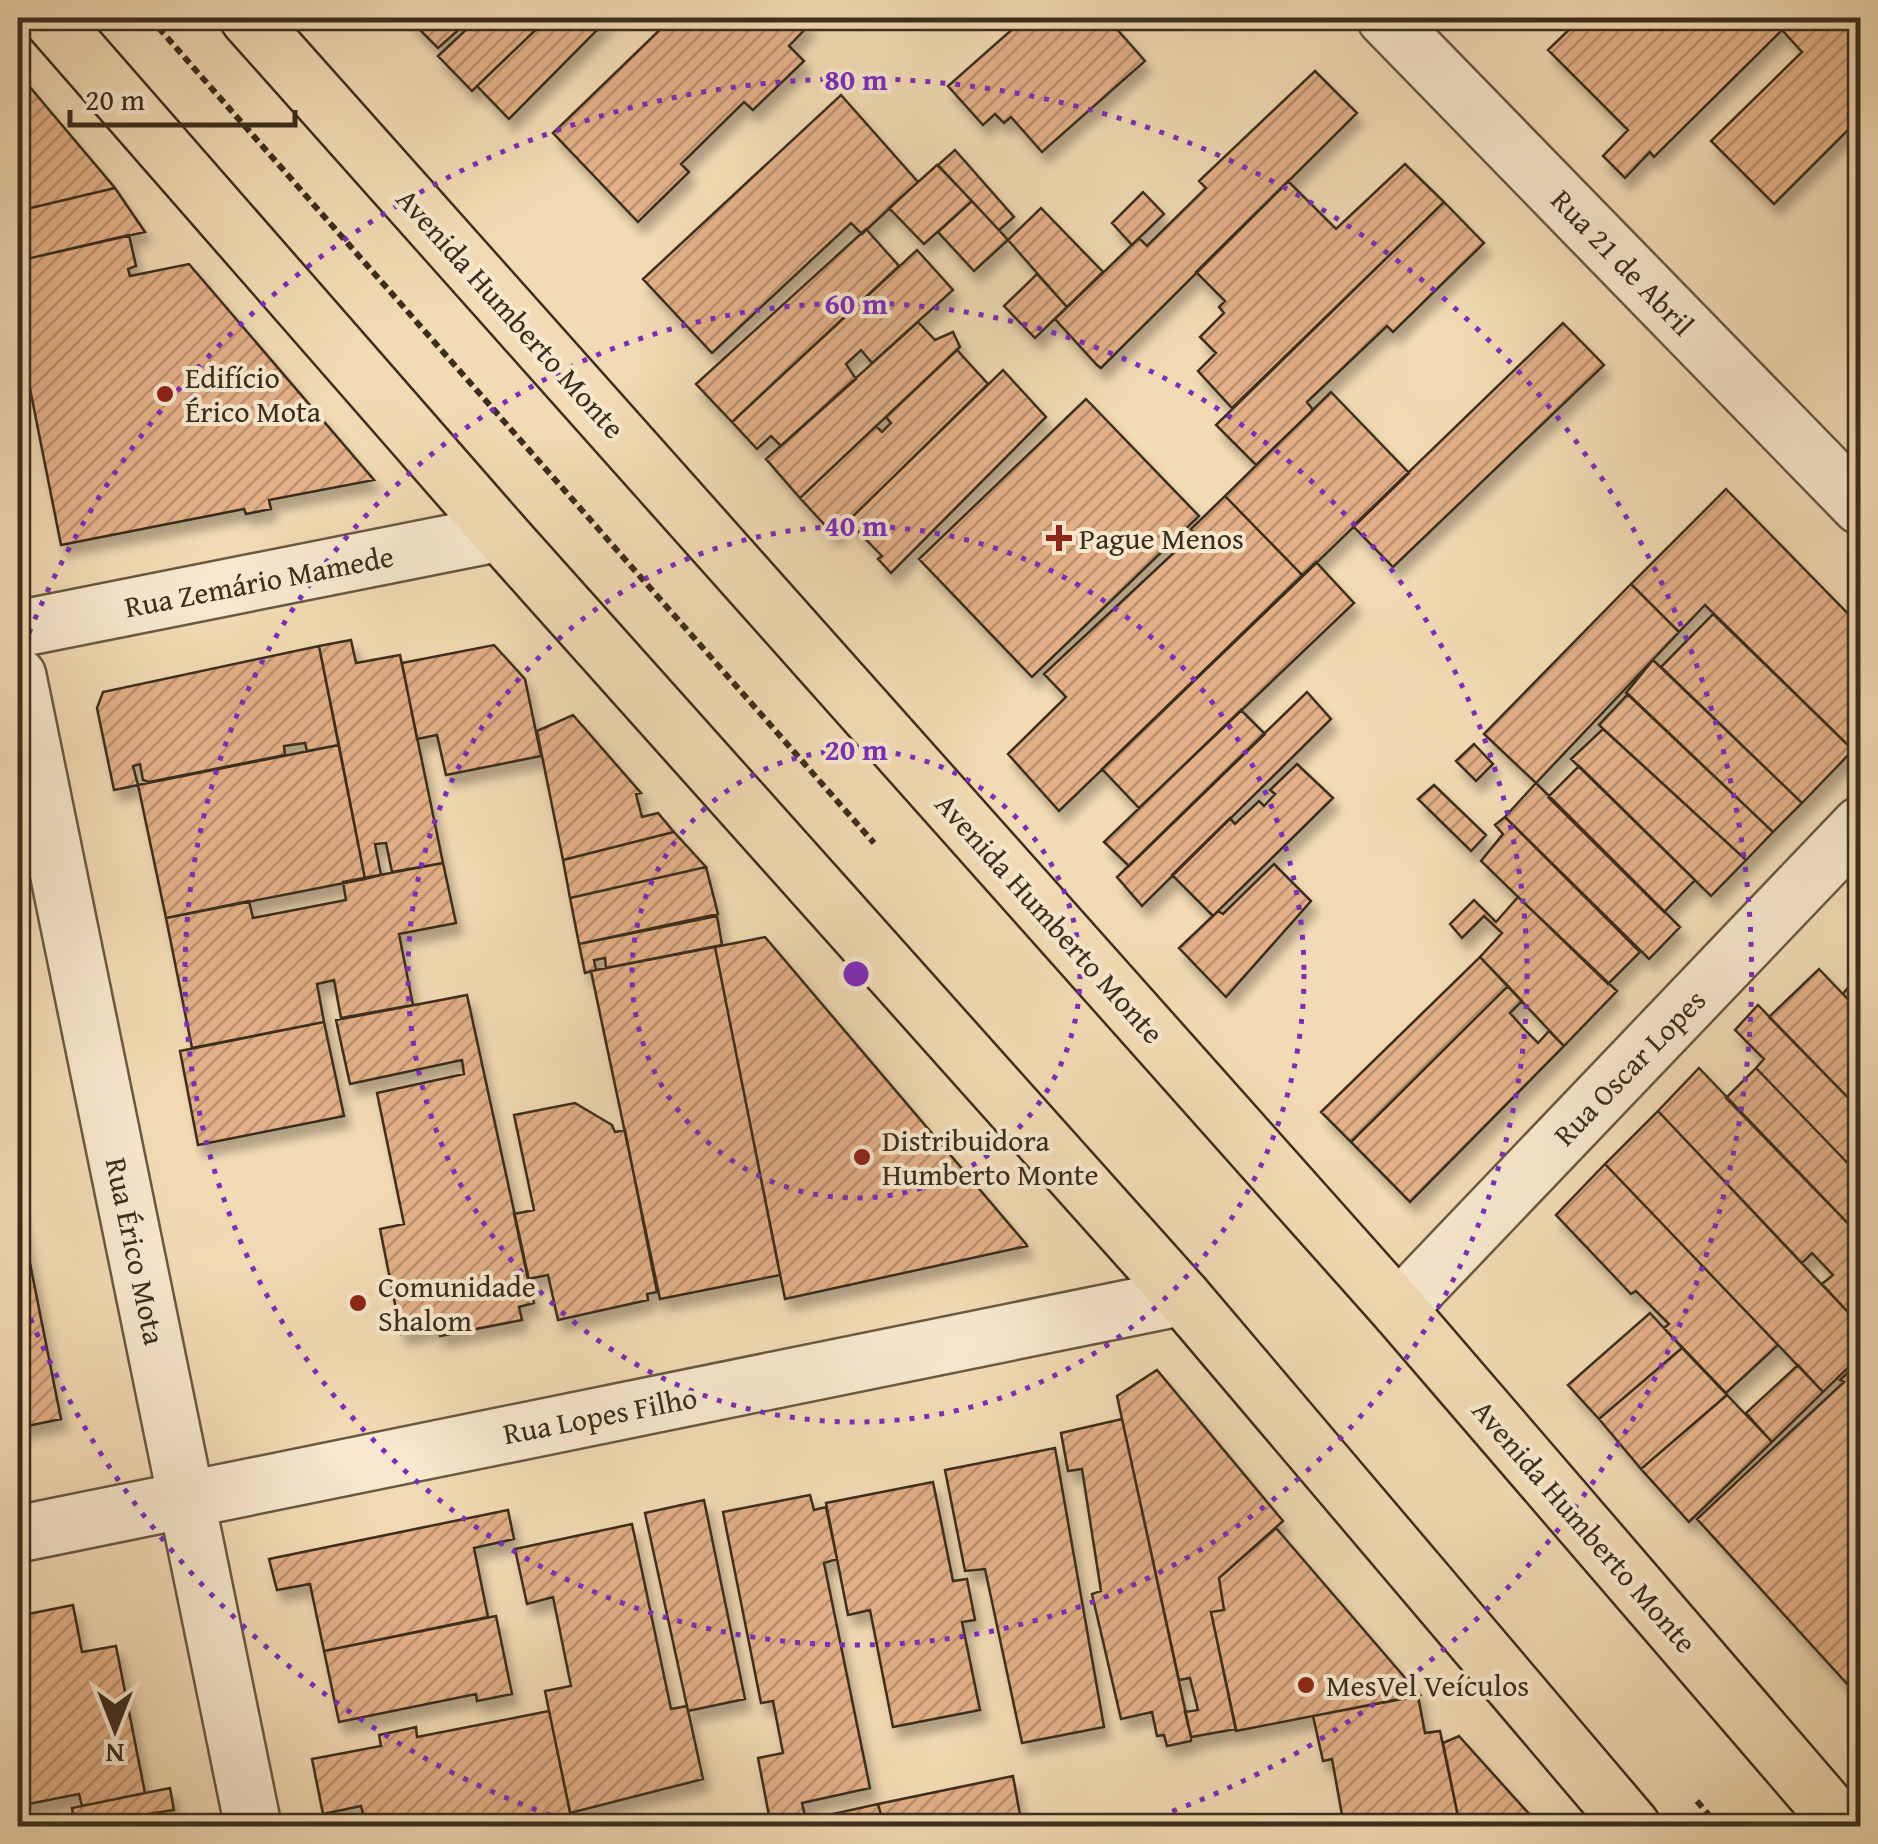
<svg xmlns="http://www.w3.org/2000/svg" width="1878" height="1844" viewBox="0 0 1878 1844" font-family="'Gentium Book Plus',serif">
  <defs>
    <pattern id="building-hatch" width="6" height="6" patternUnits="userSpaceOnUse" patternTransform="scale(2.5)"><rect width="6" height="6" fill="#e3b087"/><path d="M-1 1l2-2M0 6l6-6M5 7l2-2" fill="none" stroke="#b9906e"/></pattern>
    <filter id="shadow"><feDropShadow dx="6" dy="11" stdDeviation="5" flood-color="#0004"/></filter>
  </defs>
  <rect width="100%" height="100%" fill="#f2dbb4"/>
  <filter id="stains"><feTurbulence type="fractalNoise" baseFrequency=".002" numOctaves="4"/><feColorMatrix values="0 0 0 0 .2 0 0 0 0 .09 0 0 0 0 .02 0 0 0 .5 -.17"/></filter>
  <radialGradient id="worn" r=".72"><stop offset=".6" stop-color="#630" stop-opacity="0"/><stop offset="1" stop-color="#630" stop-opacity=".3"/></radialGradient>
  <!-- building -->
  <path fill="url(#building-hatch)" stroke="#3b2d1d" stroke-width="2.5" filter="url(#shadow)" d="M408,18H472L438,48Z
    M489,18H548L472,91L438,56L471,25L476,30Z
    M548,18H609L509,119L477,86Z
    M672,18H802L809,25L789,46L804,61L753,110L744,102L681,164L689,172L638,222L553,133Z
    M1025,18H1107L1145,61L1042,152L1011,117L1004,123L995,114L983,125L948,86Z
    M1581,18H1860V118L1774,204L1711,141L1802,52L1782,30L1654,157L1650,152L1625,178L1603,156L1628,130L1548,50Z
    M1315,71L1357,113L1101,368L1097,365L1055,319L1139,238L1147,246L1206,188L1199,181Z
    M18,73L115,188L18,211Z
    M841,95L918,182L862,234L851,223L712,353L643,279Z
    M955,150L1014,217L999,230L938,165Z
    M1405,164L1444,202L1232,408L1198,371L1216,353L1200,337L1224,313L1219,307L1225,301L1196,272L1288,181L1336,229Z
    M937,165L972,201L924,244L889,208Z
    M115,188L145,232L18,261V211Z
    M1143,192L1164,214L1132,245L1112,223Z
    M972,201L1008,240L974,271L938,232Z
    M1444,202L1484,243L1393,332L1387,326L1307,402L1313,410L1256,465L1216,425Z
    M1041,208L1103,272L1067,307L1008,240Z
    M866,229L899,266L732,422L696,384Z
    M129,235L136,266L128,269L130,276L189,264L374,480L269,500L271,509L246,514L244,509L61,545L18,328V261Z
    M917,250L953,290L872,363L861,350L846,364L856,379L781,446L771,436L757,449L732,422Z
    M1037,274L1067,307L1035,338L1004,306Z
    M918,322L935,340L953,332L960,347L800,498L766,459Z
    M1563,323L1604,365L1393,567L1353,526Z
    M957,350L988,384L834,535L800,498L876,426L882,432L891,423L886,417Z
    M1003,370L1046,417L891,573L878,559L882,556L848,521Z
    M1331,392L1409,473L1303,576L1225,496Z
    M1086,399L1199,516L1032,677L919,559Z
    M1726,489L1860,626V742L1853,750L1705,605L1679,632L1631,584Z
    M1225,496L1303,576L1059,811L1008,754L1066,697L1044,674L1195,533L1191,529Z
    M1316,562L1354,603L1139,808L1102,769Z
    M1631,584L1679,632L1536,783L1484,734Z
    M1713,614L1853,750L1802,803L1661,667Z
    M351,640L356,663L400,655L443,863L392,872L386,843L375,844L381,875L365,879L319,646Z
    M494,645L525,679L541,756L446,775L437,735L417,739L402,663Z
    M319,646L339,745L307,751L305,743L284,746L285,755L149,782L143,780L140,764L133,766L138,785L114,790L97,708L103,692Z
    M1653,660L1802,803L1773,832L1626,693Z
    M1307,692L1331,719L1142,906L1117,877Z
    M1628,694L1773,832L1746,860L1599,725Z
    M1241,710L1265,734L1129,866L1104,842Z
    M573,715L641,793L636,794L642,817L658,813L674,832L563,860L537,731Z
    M1603,729L1746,860L1711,896L1571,759Z
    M1474,744L1493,764L1476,781L1456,761Z
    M339,745L365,879L166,918L138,785Z
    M1297,764L1333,798L1213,916L1172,875L1230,818L1235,824L1259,801L1264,806L1275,794L1270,790Z
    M1579,766L1695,880L1664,912L1548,797Z
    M1536,783L1680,927L1649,959L1505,817Z
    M1434,785L1486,835L1471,851L1418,799Z
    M1505,817L1640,952L1608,984L1481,861L1503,834L1495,825Z
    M674,832L706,867L570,898L563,860Z
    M443,863L456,923L399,934L413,1005L341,1018L334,980L317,984L324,1022L192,1048L166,918L249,901L253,918L346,900L343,882Z
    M1274,864L1311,901L1226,997L1179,948L1218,911L1223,914Z
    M706,867L718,914L579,944L570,898Z
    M1518,897L1617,991L1564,1046L1480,957L1502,933L1484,916L1462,938L1450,924L1474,900L1496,922Z
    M717,916L722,945L606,968L605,958L594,960L596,970L585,973L579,944Z
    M765,937L1026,1244L1027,1246L785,1299L715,947Z
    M715,947L780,1275L660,1299L591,971Z
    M1480,957L1508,986L1351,1142L1321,1112Z
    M1819,969L1860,1012V1110L1769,1017Z
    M1860,972V1012L1843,994Z
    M1508,986L1522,1001L1510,1013L1526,1031L1538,1043L1549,1031L1564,1046L1410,1202L1351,1142Z
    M467,995L534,1303L519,1307L522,1320L440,1336L437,1326L401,1334L380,1229L404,1224L377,1093L464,1074L462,1060L350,1084L336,1020Z
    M1758,1005L1860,1110V1176L1756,1068L1764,1059L1735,1030Z
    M324,1022L344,1116L198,1145L180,1051Z
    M1699,1068L1860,1236V1325L1822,1284L1833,1275L1812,1253L1802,1263L1658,1111Z
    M1756,1068L1860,1176V1236L1726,1098Z
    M575,1103L612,1125L615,1132L625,1130L657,1292L647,1294L648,1300L558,1320L548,1275L528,1279L514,1214L534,1210L514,1115Z
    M1658,1111L1860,1325V1356L1823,1392L1605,1164Z
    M1605,1164L1778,1345L1726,1393L1664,1328L1669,1324L1636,1291L1631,1294L1556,1215Z
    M18,1203L61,1419L18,1428Z
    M1650,1313L1682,1348L1599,1419L1568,1385Z
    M1682,1348L1727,1395L1641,1469L1599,1419Z
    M1860,1361V1698L1697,1519L1844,1382L1840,1380Z
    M1798,1365L1823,1392L1772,1442L1746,1413Z
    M1157,1370L1283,1521L1219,1578L1224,1610L1211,1612L1236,1729L1191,1737L1185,1712L1198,1710L1190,1678L1179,1680L1117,1396Z
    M1727,1395L1772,1442L1689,1522L1641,1469Z
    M1122,1419L1191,1737V1741L1167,1746L1164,1735L1157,1736L1152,1712L1121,1719L1092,1594L1101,1591L1082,1469L1068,1471L1061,1433Z
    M1055,1448L1104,1727L1022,1743L985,1569L965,1571L945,1470Z
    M933,1482L953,1581L967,1579L975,1620L962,1622L980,1710L893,1727L870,1610L848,1615L826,1503Z
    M810,1495L814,1510L826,1507L837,1559L824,1563L870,1788L802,1803L806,1820L771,1826L758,1758L783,1753L773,1701L761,1703L723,1512Z
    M704,1500L745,1699L688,1711L645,1513Z
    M508,1510L514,1539L474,1548L488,1617L324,1651L310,1584L277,1590L269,1559Z
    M632,1524L671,1709L687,1706L703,1779L570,1813L545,1691L571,1686L553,1597L527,1604L515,1549Z
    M1276,1528L1419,1694L1420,1695L1236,1731L1211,1612L1224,1610L1219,1578Z
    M73,1605L82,1652L116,1646L145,1793L82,1806L79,1794L18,1806V1616Z
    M496,1616L512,1694L477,1701L476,1694L339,1722L324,1651Z
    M1418,1696L1425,1733L1440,1731L1460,1826H1344L1332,1759L1323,1761L1313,1716Z
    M549,1711L573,1826H366L361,1806L323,1814L312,1759L381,1746L379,1735L416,1727L417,1737Z
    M1459,1736L1467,1745L1540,1826H1460L1443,1743Z
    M1013,1776L1022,1826H884L878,1804Z
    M170,1788L174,1810L148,1814L150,1826H40L74,1820L72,1808Z
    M878,1804L884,1826H771L806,1820Z"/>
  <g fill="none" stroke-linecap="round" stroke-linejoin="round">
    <defs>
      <path id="minor" d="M1385,18L1860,506
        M18,629L500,533
        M18,676L253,1826
        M1398,1309L1860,825
        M18,1534L1183,1297"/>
      <path id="major" d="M50,18L500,533L1183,1297L1632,1826
        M248,18L1398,1309L1843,1826"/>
    </defs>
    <!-- minor casing -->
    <use href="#minor" stroke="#695843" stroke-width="60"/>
    <!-- major casing -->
    <use href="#major" stroke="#3b2d1d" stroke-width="60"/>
    <!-- path -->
    <path stroke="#3b2d1d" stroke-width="6" stroke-dasharray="8 5" stroke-linecap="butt" d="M150,18L874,843
      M1697,1801L1718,1826"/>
    <!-- minor -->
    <use href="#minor" stroke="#f7e8ce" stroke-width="55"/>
    <!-- major -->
    <use href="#major" stroke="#f2dbb4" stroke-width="55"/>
  </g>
  <!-- distance rings -->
  <g fill="none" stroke="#7b2cbf" stroke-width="5" stroke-dasharray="5 10">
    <circle cx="856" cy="974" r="224"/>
    <circle cx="856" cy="974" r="448"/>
    <circle cx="856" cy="974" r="671"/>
    <path d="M579 1825A895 895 0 0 1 18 1287M18 661A895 895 0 1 1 1133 1825"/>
  </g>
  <!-- markers -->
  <g fill="#8f2418" stroke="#f7e8ce" stroke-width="4">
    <circle cx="165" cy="394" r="10"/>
    <path d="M1054 523h10v10h10v10h-10v10h-10v-10h-10v-10h10z"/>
    <circle cx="862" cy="1157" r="10"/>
    <circle cx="358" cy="1303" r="10"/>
    <circle cx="1306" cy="1685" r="10"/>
  </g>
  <g text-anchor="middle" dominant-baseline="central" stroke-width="8" stroke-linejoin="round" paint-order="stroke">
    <!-- street labels -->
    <g font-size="30" fill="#3b2d1d" stroke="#f7e8ce">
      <text transform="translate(1623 262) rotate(46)">Rua 21 de Abril</text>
      <text transform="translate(511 313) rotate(48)">Avenida Humberto Monte</text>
      <text transform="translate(259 581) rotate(-11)">Rua Zemário Mamede</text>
      <text transform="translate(1050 918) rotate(48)">Avenida Humberto Monte</text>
      <text transform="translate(1629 1067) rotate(-46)">Rua Oscar Lopes</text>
      <text transform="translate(136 1251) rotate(78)">Rua Érico Mota</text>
      <text transform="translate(600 1415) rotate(-11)">Rua Lopes Filho</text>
      <text transform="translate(1585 1526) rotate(49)">Avenida Humberto Monte</text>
    </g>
    <!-- poi labels -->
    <g font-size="30" fill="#3b2d1d" stroke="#f7e8ce" text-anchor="start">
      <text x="185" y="377">Edifício<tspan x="185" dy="34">Érico Mota</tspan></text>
      <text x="1079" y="538">Pague Menos</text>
      <text x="882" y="1140">Distribuidora<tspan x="882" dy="34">Humberto Monte</tspan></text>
      <text x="378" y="1286">Comunidade<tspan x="378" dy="34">Shalom</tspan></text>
      <text x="1326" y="1685">MesVel Veículos</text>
    </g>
  </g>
  <circle cx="856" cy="974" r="15" fill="#7b2cbf" stroke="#f7e8ce" stroke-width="5"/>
  <g font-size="30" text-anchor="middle" font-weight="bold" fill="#7b2cbf" stroke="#f7e8ce" stroke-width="8" stroke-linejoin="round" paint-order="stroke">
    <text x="856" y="90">80 m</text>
    <text x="856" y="314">60 m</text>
    <text x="856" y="536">40 m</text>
    <text x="856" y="760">20 m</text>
  </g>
  <!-- margin -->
  <rect width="1878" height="1844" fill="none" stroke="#f2dbb4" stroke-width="60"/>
  <rect x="20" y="20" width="1838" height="1804" fill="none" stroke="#3b2d1d" stroke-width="5"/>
  <rect x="30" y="30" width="1818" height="1784" fill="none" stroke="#3b2d1d" stroke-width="2.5"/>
  <!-- north arrow -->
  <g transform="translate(115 1729) rotate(180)" stroke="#f7e8ce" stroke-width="8" paint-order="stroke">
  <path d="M0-8L18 38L0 25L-18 38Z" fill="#3b2d1d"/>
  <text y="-15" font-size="28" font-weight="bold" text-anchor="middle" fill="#3b2d1d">N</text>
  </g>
  <!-- scale -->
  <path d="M70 110v15h225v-15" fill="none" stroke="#3b2d1d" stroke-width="5"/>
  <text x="85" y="110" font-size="30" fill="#3b2d1d" stroke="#f7e8ce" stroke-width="8" paint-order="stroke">20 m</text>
  <rect width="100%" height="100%" filter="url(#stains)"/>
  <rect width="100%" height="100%" fill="url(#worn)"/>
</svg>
